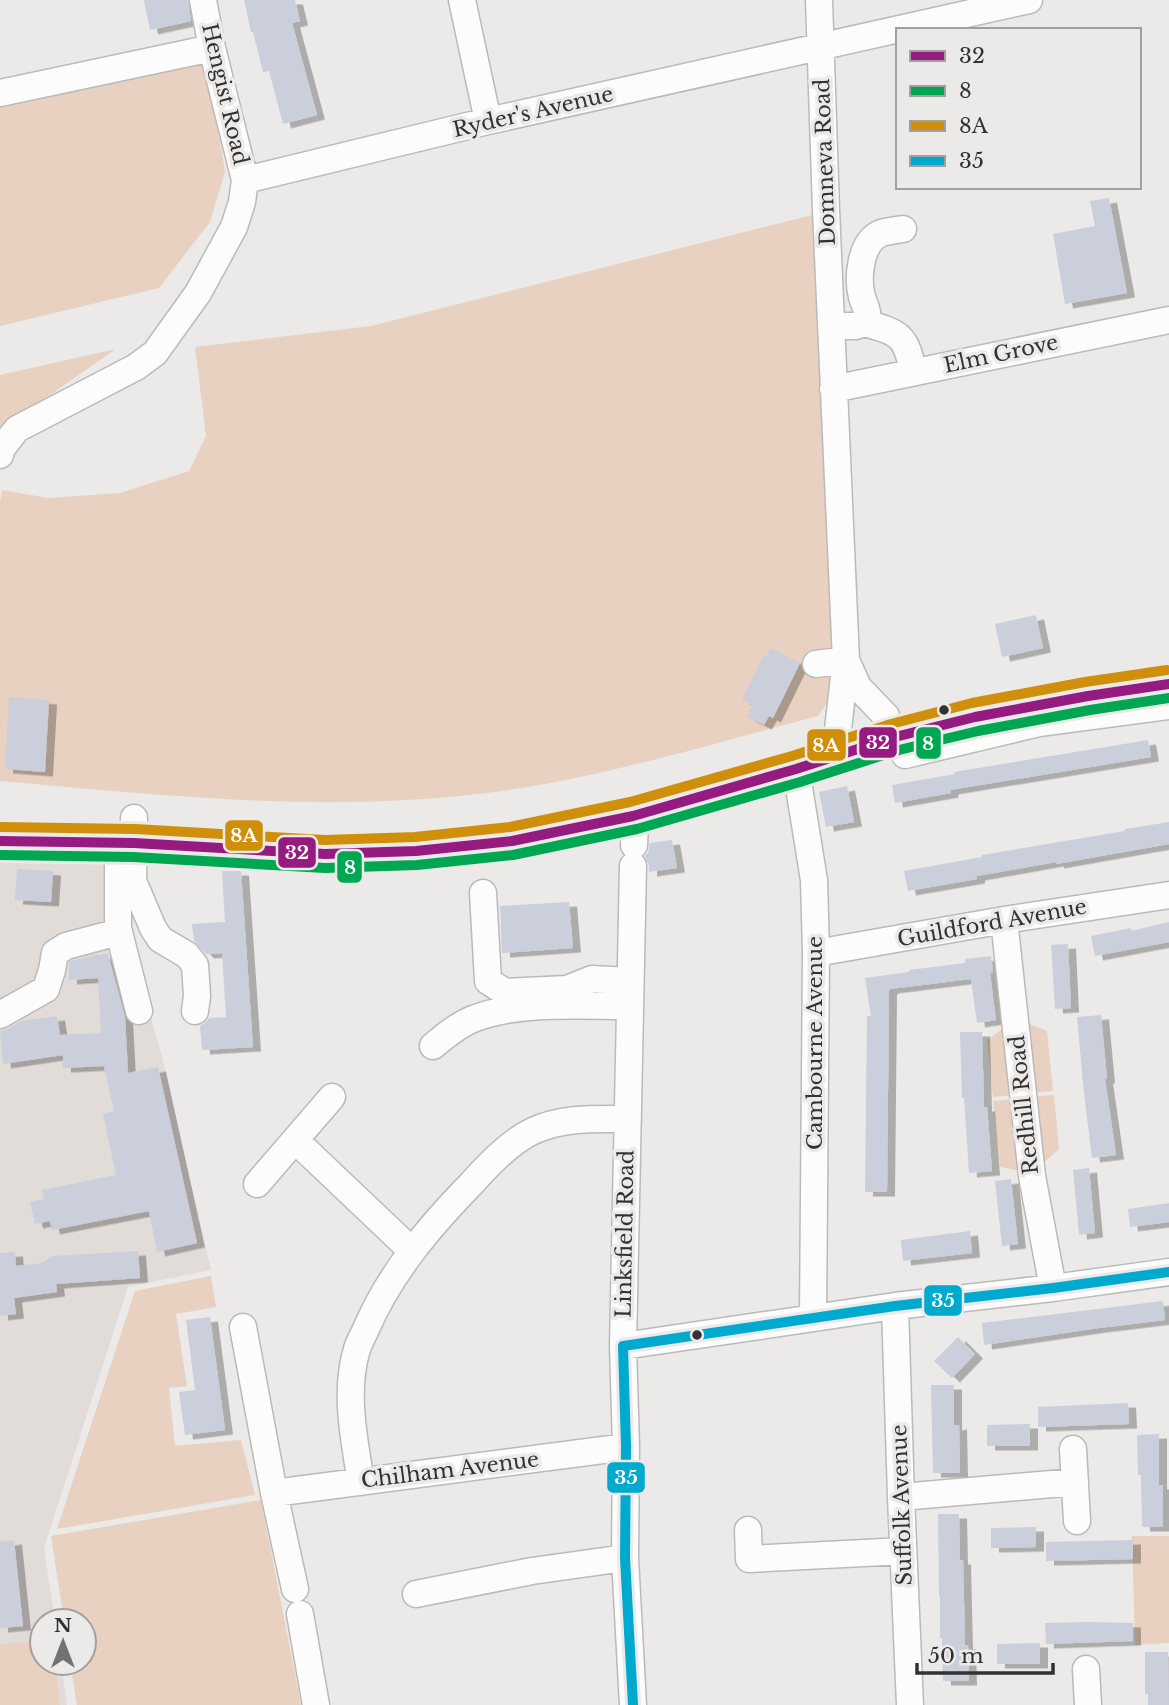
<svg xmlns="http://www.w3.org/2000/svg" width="1169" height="1705" viewBox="0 0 1169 1705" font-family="'Libre Baskerville',serif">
  <defs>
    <filter id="shadow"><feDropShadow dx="8" dy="4.5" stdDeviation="0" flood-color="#0004"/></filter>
  </defs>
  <rect width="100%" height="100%" fill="#ebeae9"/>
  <!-- built -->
  <path fill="#e2dcd8" d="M0,857L141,864L132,904L133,958L160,1049L211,1270L128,1287L44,1548L55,1621H42V1663H61L67,1705H0Z"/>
  <!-- green -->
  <path fill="#e8d1c0" d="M208,63L225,172L210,222L159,288L0,326V105Z
    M816,214L835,691L818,716C716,743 614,774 509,790C339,815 169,796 0,781V502L2,490L48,498L120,493L189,471L206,436L195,347L371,326Z
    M116,349L0,430V375Z
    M1022,1021L1047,1031L1053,1091L1029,1093Z
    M1009,1024L1017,1095L993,1097L987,1040Z
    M1054,1095L1059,1149L1037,1169L1030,1097Z
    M1017,1099L1025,1172L1000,1167L993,1101Z
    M211,1276L216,1307L176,1314L187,1386L169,1388L175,1446L241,1440L255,1495L57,1529L135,1291Z
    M261,1500L301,1705H77L70,1663H84V1621H64L51,1536Z
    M1132,1536H1169V1643L1135,1645Z
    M42,1639V1663H55L60,1705H0V1645Z"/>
  <!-- building -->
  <path fill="#cbcedb" filter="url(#shadow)" d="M144,0H188L191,21L150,30Z
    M244,0H295L300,21L292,23L317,115L283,124L269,71L263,72L253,32H251Z
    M1109,198L1127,293L1065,304L1053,234L1095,226L1090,201Z
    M1036,615L1043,648L1002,657L995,624Z
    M770,648L800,663L773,718L769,716L764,725L747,717L752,704L742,700L763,656L766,657Z
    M9,697L49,700L45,772L5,769Z
    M1148,740L1151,757L950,790L951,793L895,803L892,785L955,774L954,772Z
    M847,786L854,822L826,827L819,792Z
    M1169,822V844L1056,864V862L977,876V879L908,891L904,871L982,857V855L1125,831V829Z
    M672,840L677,868L649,872V866L645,856L648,853L650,843Z
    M17,869L53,871L51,902L15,900Z
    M222,871H241L253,1047L202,1050L200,1026L207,1021L209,1018L226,1017L222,953L206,954L194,941L192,924L225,922Z
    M569,902L573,948L502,953L500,906Z
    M1169,922V942L1095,956L1091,936L1131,928V931Z
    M1068,944L1071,1008L1055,1009L1051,945Z
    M108,954L125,1017L128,1073L158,1067L197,1243L157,1252L149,1211L52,1230L50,1221L35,1224L30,1202L44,1199L42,1190L116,1175L103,1114L114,1111L104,1066L63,1068V1055L3,1064L0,1031L8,1029L21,1021L57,1016L60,1035L101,1033L98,978L69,980V963L72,961L95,955Z
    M991,956L993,972L990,973L996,1020L977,1023L971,979L890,989L889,991L887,1192H865L867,1016H871L865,978L909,972V970L965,963V959Z
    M1101,1015L1107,1079H1105L1116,1155L1092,1158L1084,1093L1077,1017Z
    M960,1032H982L984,1107H987L992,1171L969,1173L964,1098H962Z
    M1089,1168L1095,1233L1079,1235L1073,1170Z
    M1011,1179L1018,1244L1002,1246L995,1181Z
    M1169,1203V1222L1130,1227L1128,1209Z
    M970,1231L972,1253L903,1261L901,1240Z
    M138,1251L140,1278L56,1284L57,1292L14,1298L16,1314L0,1316V1253L15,1252L16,1266L42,1263L53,1256Z
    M1163,1301L1165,1320L1099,1328L984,1345L982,1323Z
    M210,1317L225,1430L185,1435L179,1392L195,1390L186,1320Z
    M958,1337L975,1354L952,1378L934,1361Z
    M931,1385H954V1426L959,1425L960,1473H933Z
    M1128,1403L1129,1424L1038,1427V1407Z
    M1030,1424V1446H987V1425Z
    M1159,1434V1485H1163V1527H1142L1141,1475H1138L1137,1435Z
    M938,1514H959L960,1560H963L965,1645H968L969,1681H943L942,1638H940V1596H939Z
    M1036,1527V1547L991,1548V1528Z
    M14,1540L23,1626L0,1628V1542Z
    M1133,1540V1559L1046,1561V1542Z
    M1090,1622L1133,1623V1641L1046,1644L1045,1623Z
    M1040,1643V1664H997V1644Z
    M1145,1652H1168L1169,1705H1148V1694H1145Z"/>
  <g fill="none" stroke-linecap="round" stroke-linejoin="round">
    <defs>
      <path id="minor" d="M462,0L488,121
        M819,0L826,210L846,660L838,729
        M0,93L212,48
        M245,180L488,121L1029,0
        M865,323C900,333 906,335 913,372
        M831,326H855L865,323C870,313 865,307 862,297C857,278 860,242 881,233C888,231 896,230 903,229
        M833,389L1169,320
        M0,455L2,448L17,429L136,367L155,353L198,293L234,227L242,202L245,180L212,48L203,0
        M846,660L858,687L886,716
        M816,664L846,660
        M895,737L905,755L1039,723L1169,706
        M796,769L814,880L816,953L813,1318
        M633,816L635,825L634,845
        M134,818L133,881L153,928L160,939L187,955L195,965L197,996L195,1011
        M118,861V928L139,1011
        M633,866L623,1346L626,1447L625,1558L633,1705
        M483,893L488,981L505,992L567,989L592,979L630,981
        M1004,920L1032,1176L1053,1288
        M816,953L1004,920L1169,895
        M0,1015L46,989L52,970L55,953L66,946L115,933L118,928
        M433,1046C445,1036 458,1025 473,1019C517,1001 582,1006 630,1006
        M295,1140L412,1251
        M257,1184L332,1097
        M895,1306L901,1497L910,1705
        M243,1327L274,1493L295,1589
        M623,1346L895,1306L1053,1288L1169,1272
        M1073,1449L1077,1521
        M361,1482C354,1439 344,1391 357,1349C359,1342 363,1336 366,1329C390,1273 430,1226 472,1183C488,1165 511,1141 533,1131C563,1117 595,1119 628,1119
        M274,1493L626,1447
        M901,1497L1075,1482
        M748,1530L749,1559L903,1551
        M416,1594L532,1571L625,1558
        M300,1614L316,1705
        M1086,1669L1088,1705"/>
      <path id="highway" d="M0,841L134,843L325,854L416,851L512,841L633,816L796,769L895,737L975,717L1088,696L1169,684"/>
    </defs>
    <!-- minor casing -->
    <use href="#minor" stroke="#bbbab9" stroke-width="29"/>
    <!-- highway casing -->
    <use href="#highway" stroke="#bbbab9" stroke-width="41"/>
    <!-- minor -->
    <use href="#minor" stroke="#fcfcfc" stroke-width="26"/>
    <!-- highway -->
    <use href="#highway" stroke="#fcfcfc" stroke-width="38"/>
    <defs>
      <path id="bus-1" d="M0,841L134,843L325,854L416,851L512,841L633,816L796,769L895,737L975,717L1088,696L1169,684"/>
      <path id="bus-2" d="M0,855L133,857L325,868L417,865L513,855L637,829L800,782L899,750L978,731L1090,710L1169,698"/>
      <path id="bus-3" d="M0,827L135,829L325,840L415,837L510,827L630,802L792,756L891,724L972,703L1085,682L1167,670"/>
      <path id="bus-4" d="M633,1705L625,1558L626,1447L623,1346L895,1306L1053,1288L1169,1272"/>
    </defs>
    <!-- bus-1 casing -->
    <use href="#bus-1" stroke="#eceae8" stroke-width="16"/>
    <!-- bus-2 casing -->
    <use href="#bus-2" stroke="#eceae8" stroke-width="16"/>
    <!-- bus-3 casing -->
    <use href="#bus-3" stroke="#eceae8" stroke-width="16"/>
    <!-- bus-4 casing -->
    <use href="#bus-4" stroke="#eceae8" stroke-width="16"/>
    <!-- bus-1 -->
    <use href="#bus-1" stroke="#951b81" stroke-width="10"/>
    <!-- bus-2 -->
    <use href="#bus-2" stroke="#00a651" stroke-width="10"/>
    <!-- bus-3 -->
    <use href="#bus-3" stroke="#d08f0a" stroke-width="10"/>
    <!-- bus-4 -->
    <use href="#bus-4" stroke="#00a9ce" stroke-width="10"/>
  </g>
  <!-- markers -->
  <g fill="#333231" stroke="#eceae8" stroke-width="2.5">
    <circle cx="944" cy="710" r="6"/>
    <circle cx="697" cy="1335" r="6"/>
  </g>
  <g text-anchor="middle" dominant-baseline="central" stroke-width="7" stroke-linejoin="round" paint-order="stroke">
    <!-- street labels -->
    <g font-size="21" fill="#333231" stroke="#eceae8">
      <text transform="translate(225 94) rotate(77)">Hengist Road</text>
      <text transform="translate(533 112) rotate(-13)">Ryder's Avenue</text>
      <text transform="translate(825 162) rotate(-92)">Domneva Road</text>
      <text transform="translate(1001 354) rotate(-12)">Elm Grove</text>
      <text transform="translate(992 923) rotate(-10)">Guildford Avenue</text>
      <text transform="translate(815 1043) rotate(-90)">Cambourne Avenue</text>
      <text transform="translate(1024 1105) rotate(-96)">Redhill Road</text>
      <text transform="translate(625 1234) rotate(-89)">Linksfield Road</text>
      <text transform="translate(450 1470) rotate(-7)">Chilham Avenue</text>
      <text transform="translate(902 1505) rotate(-92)">Suffolk Avenue</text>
    </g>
  </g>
  <g stroke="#eceae8" stroke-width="2.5">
    <rect x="858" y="726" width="40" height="33" rx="7" fill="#951b81"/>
    <rect x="915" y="726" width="27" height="34" rx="7" fill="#00a651"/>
    <rect x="806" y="728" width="41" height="34" rx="7" fill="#d08f0a"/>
    <rect x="224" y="819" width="40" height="33" rx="7" fill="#d08f0a"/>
    <rect x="277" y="836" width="40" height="33" rx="7" fill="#951b81"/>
    <rect x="336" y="850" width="27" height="34" rx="7" fill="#00a651"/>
    <rect x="923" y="1284" width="40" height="33" rx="7" fill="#00a9ce"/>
    <rect x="606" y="1461" width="40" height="33" rx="7" fill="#00a9ce"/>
  </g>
  <g font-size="19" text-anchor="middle" font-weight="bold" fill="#fff">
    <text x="878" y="749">32</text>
    <text x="928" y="750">8</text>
    <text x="826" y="752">8A</text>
    <text x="244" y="842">8A</text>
    <text x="297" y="859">32</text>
    <text x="350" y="874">8</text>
    <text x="943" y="1307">35</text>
    <text x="626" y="1484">35</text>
  </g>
  <!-- legend -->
  <rect x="896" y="28" width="245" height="161" fill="#eceae8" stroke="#a2a09f" stroke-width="2"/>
  <rect x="910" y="51" width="35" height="10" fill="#951b81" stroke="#a2a09f" stroke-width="2"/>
  <text x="959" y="63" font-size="21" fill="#333231">32</text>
  <rect x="910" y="86" width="35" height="10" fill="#00a651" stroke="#a2a09f" stroke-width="2"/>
  <text x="959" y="98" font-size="21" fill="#333231">8</text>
  <rect x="910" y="121" width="35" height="10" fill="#d08f0a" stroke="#a2a09f" stroke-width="2"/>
  <text x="959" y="133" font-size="21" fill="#333231">8A</text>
  <rect x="910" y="156" width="35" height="10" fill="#00a9ce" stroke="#a2a09f" stroke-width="2"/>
  <text x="959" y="168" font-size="21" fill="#333231">35</text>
  <!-- north arrow -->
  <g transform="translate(63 1642)"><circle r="33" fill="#eceae8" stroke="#a2a09f" stroke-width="2"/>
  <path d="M0-5L12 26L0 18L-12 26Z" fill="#737271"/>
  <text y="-10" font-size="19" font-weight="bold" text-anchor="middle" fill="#333231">N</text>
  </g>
  <!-- scale -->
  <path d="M917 1663v10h136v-10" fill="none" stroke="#333231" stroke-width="3.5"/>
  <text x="928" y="1663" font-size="21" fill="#333231" stroke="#eceae8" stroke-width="5" paint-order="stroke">50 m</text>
</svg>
